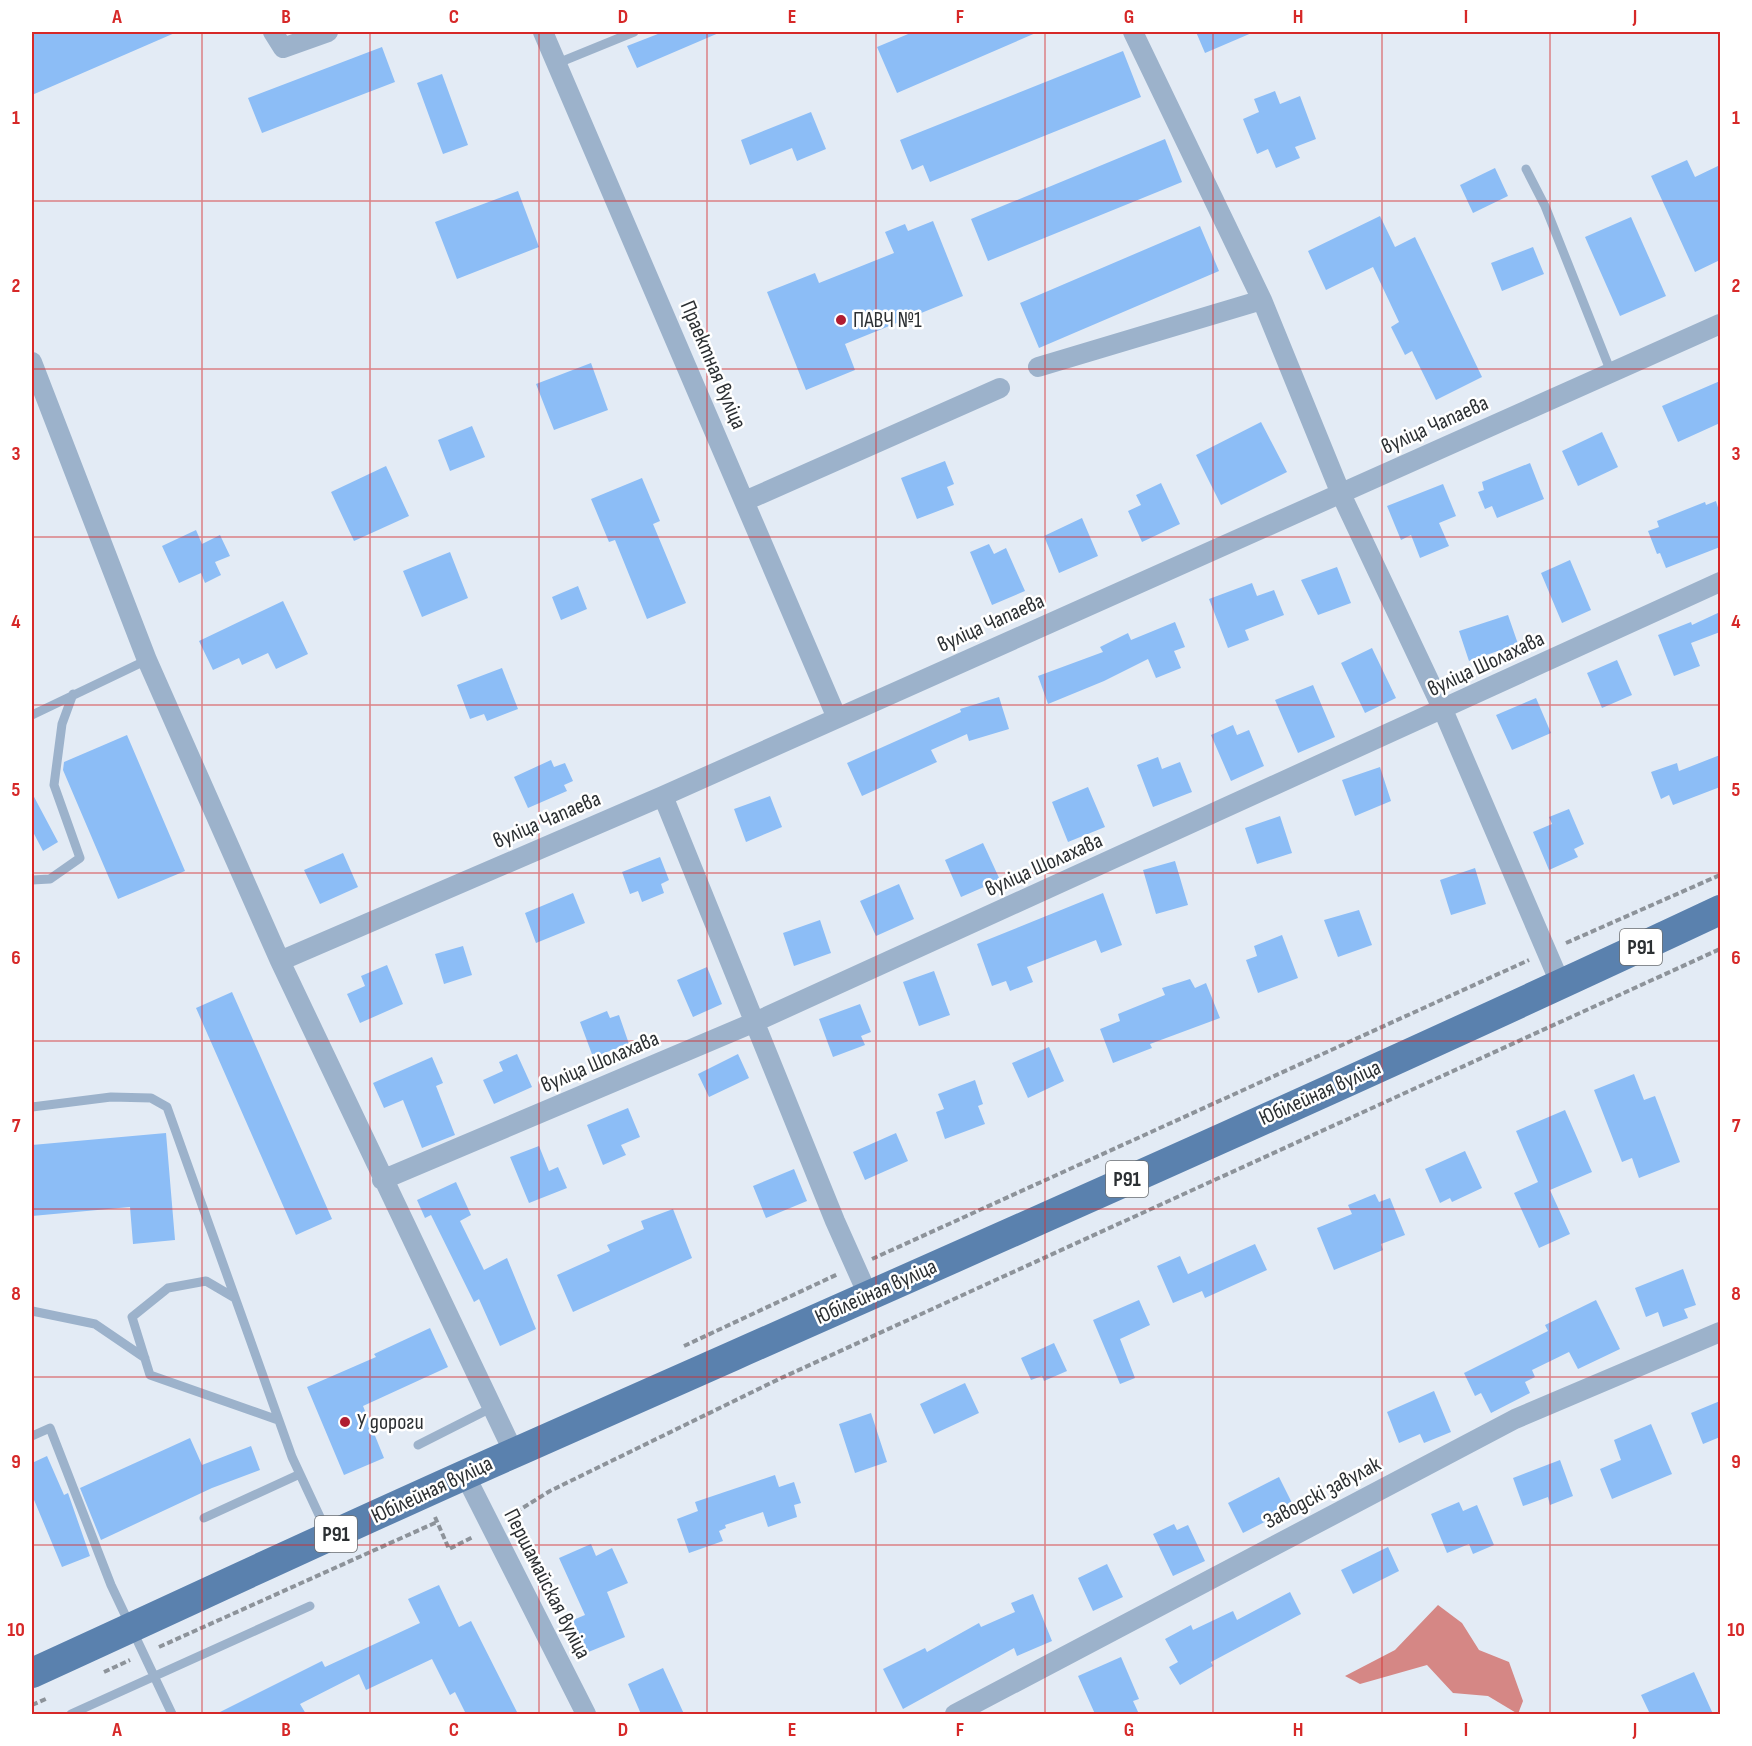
<svg xmlns="http://www.w3.org/2000/svg" width="1752" height="1746" viewBox="0 0 1752 1746" font-family="'Sofia Sans Condensed',sans-serif">
  <rect width="100%" height="100%" fill="#e3ebf5"/>
  <!-- water -->
  <path fill="#d58785" d="M1438,1605L1462,1623L1479,1650L1509,1662L1523,1701L1518,1714L1488,1696L1453,1693L1427,1665L1360,1684L1345,1676L1395,1650Z"/>
  <!-- building -->
  <path fill="#8cbdf6" d="M32,32H177L32,95Z
    M663,32H721L637,68L627,46Z
    M913,32H1038L897,93L877,47Z
    M1196,32H1254L1205,53Z
    M382,47L395,82L262,133L248,98Z
    M1123,51L1141,97L930,182L923,165L912,170L900,140Z
    M442,74L468,145L443,154L417,83Z
    M1275,91L1280,104L1300,96L1316,139L1295,147L1300,158L1276,168L1268,149L1257,154L1243,119L1259,112L1254,99Z
    M811,112L826,149L797,161L792,148L750,165L741,140Z
    M1165,139L1182,182L988,261L971,219Z
    M1687,160L1695,177L1720,165V260L1695,272L1651,176Z
    M1495,168L1508,196L1473,213L1460,185Z
    M518,191L539,247L457,279L435,222Z
    M1380,216L1395,247L1415,237L1482,377L1436,400L1412,351L1405,355L1391,327L1399,322L1373,267L1326,290L1308,251Z
    M1631,217L1666,296L1620,316L1585,237Z
    M933,221L963,296L845,344L855,370L806,390L767,292L815,273L819,283L894,253L885,232L905,224L908,231Z
    M1200,226L1219,271L1039,348L1020,303Z
    M1533,247L1544,274L1502,291L1491,263Z
    M591,363L608,410L554,430L536,384Z
    M1720,381V423L1678,442L1662,406Z
    M1261,422L1287,472L1221,505L1196,455Z
    M472,426L485,457L450,471L438,440Z
    M1602,432L1618,467L1578,486L1562,451Z
    M945,461L954,484L947,487L954,505L917,519L901,478Z
    M1530,463L1544,499L1497,518L1492,506L1485,509L1478,492L1484,490L1482,482Z
    M386,466L409,516L354,541L331,492Z
    M642,478L660,521L653,524L686,603L647,619L615,540L609,542L591,499Z
    M1161,483L1180,524L1142,542L1128,511L1141,505L1136,495Z
    M1443,484L1456,516L1439,523L1449,546L1420,558L1411,535L1401,540L1387,506Z
    M1716,501L1720,514V547L1666,568L1660,553L1657,554L1648,531L1659,527L1657,521L1705,502L1706,505Z
    M1082,518L1098,556L1059,573L1044,536Z
    M196,530L202,544L220,535L230,556L215,562L221,575L205,583L201,573L179,583L162,546Z
    M989,544L994,554L1006,548L1025,591L992,605L970,552Z
    M450,552L468,598L422,617L403,571Z
    M1570,560L1591,610L1562,623L1541,573Z
    M1337,567L1351,603L1318,615L1301,580Z
    M1252,583L1257,596L1274,590L1284,615L1245,630L1249,640L1228,648L1209,599Z
    M578,586L587,609L561,620L552,597Z
    M283,601L308,654L276,669L268,653L242,665L239,658L213,670L199,641Z
    M1720,612V632L1691,643L1700,666L1674,676L1658,635L1691,622L1692,625Z
    M1508,615L1518,644L1469,661L1459,631Z
    M1175,622L1185,647L1174,651L1181,668L1156,678L1148,659L1104,681L1048,704L1038,676L1103,652L1100,647L1128,633L1131,640Z
    M1372,648L1396,698L1365,713L1341,663Z
    M1617,660L1632,695L1602,708L1587,673Z
    M502,668L518,709L487,721L484,714L470,719L457,685Z
    M1313,685L1335,737L1298,753L1275,700Z
    M999,697L1009,729L969,741L967,734L931,750L937,762L862,796L847,763L961,712L960,709Z
    M1536,698L1551,733L1512,750L1496,715Z
    M1233,725L1237,735L1249,730L1264,766L1231,781L1211,735Z
    M127,735L185,871L118,899L63,770L64,762Z
    M1720,755V787L1673,805L1669,795L1661,799L1651,772L1677,763L1679,771Z
    M1158,757L1162,769L1180,762L1192,792L1153,807L1137,765Z
    M551,760L554,767L565,763L573,781L564,785L567,791L528,808L514,777Z
    M1380,767L1391,801L1355,816L1342,780Z
    M1088,787L1105,827L1068,842L1052,802Z
    M32,793L58,842L43,851L32,830Z
    M770,796L782,827L746,842L734,809Z
    M1569,809L1584,844L1574,849L1578,857L1549,870L1533,832L1552,824L1549,817Z
    M1280,816L1292,853L1257,864L1245,828Z
    M983,843L1000,880L961,897L945,860Z
    M343,853L358,887L320,904L304,870Z
    M660,857L669,880L661,884L664,893L642,902L638,891L630,894L622,872Z
    M1175,861L1188,905L1156,914L1143,870Z
    M1475,868L1486,904L1451,915L1440,880Z
    M899,884L914,919L876,936L860,901Z
    M573,893L585,923L536,943L525,913Z
    M1103,893L1122,945L1101,953L1096,940L1027,967L1033,982L1010,991L1006,981L992,986L977,944Z
    M1359,910L1372,945L1338,957L1324,920Z
    M820,920L831,953L794,966L783,933Z
    M1282,935L1298,978L1258,993L1246,960L1257,956L1254,946Z
    M463,946L472,975L444,984L435,954Z
    M387,965L403,1004L360,1023L347,994L365,986L361,976Z
    M707,967L722,1004L693,1017L677,980Z
    M934,971L950,1015L919,1026L903,982Z
    M1190,979L1195,988L1206,983L1220,1018L1150,1044L1152,1048L1113,1063L1100,1029L1120,1021L1118,1014L1165,995L1162,988Z
    M232,992L332,1219L296,1235L196,1008Z
    M860,1004L871,1032L861,1036L865,1045L833,1057L819,1019Z
    M607,1011L610,1018L619,1015L629,1044L593,1057L580,1022Z
    M1049,1047L1064,1081L1028,1098L1012,1063Z
    M517,1054L532,1087L494,1104L483,1080L503,1071L499,1062Z
    M738,1054L749,1078L709,1097L698,1074Z
    M432,1057L443,1083L436,1086L455,1135L422,1148L403,1100L384,1108L373,1083Z
    M1634,1074L1644,1100L1655,1096L1680,1162L1639,1178L1632,1158L1622,1162L1594,1090Z
    M975,1080L983,1104L978,1106L985,1124L945,1139L936,1112L944,1109L938,1094Z
    M628,1108L640,1137L621,1145L626,1155L603,1165L587,1125Z
    M1565,1110L1592,1172L1550,1190L1570,1234L1539,1248L1514,1193L1538,1182L1516,1131Z
    M166,1133L175,1240L133,1244L130,1207L32,1216V1145Z
    M896,1133L908,1161L865,1180L853,1152Z
    M539,1146L549,1171L558,1167L567,1188L529,1203L510,1157Z
    M1465,1151L1482,1188L1452,1202L1450,1198L1440,1203L1425,1169Z
    M794,1169L807,1201L766,1218L753,1186Z
    M456,1182L471,1215L460,1221L484,1270L507,1258L536,1329L500,1346L479,1299L474,1302L431,1215L425,1218L417,1200Z
    M1375,1194L1379,1202L1390,1198L1405,1235L1381,1244L1383,1250L1334,1270L1317,1228L1352,1214L1348,1205Z
    M673,1209L692,1258L573,1312L557,1275L610,1251L607,1245L644,1229L641,1221Z
    M1255,1244L1267,1270L1205,1298L1202,1291L1173,1303L1157,1266L1180,1256L1188,1274Z
    M1683,1269L1696,1305L1684,1309L1688,1318L1663,1327L1658,1312L1646,1317L1635,1288Z
    M1139,1300L1150,1325L1120,1339L1135,1378L1120,1384L1093,1320Z
    M1596,1300L1620,1349L1578,1369L1569,1352L1532,1370L1535,1377L1525,1382L1530,1393L1491,1413L1481,1393L1475,1396L1464,1373L1548,1331L1545,1325Z
    M430,1328L448,1367L363,1406L384,1458L344,1475L307,1387L376,1357L374,1354Z
    M1054,1343L1067,1371L1044,1381L1042,1376L1031,1380L1021,1358Z
    M965,1383L979,1413L934,1434L920,1404Z
    M1434,1391L1451,1432L1424,1443L1420,1434L1399,1443L1387,1412Z
    M1720,1401V1437L1703,1444L1691,1413Z
    M871,1413L887,1462L855,1473L839,1424Z
    M1651,1424L1672,1474L1612,1499L1600,1469L1621,1460L1614,1440Z
    M190,1438L202,1465L251,1446L260,1470L212,1488L101,1540L80,1488Z
    M47,1456L64,1495L68,1493L90,1556L62,1567L32,1495V1463Z
    M1560,1460L1573,1496L1550,1505L1548,1497L1523,1506L1513,1478Z
    M775,1475L779,1487L794,1482L801,1503L794,1505L797,1517L768,1527L763,1512L725,1525L726,1528L719,1531L723,1541L689,1553L677,1519L698,1511L695,1502Z
    M1279,1477L1294,1507L1243,1533L1228,1503Z
    M1459,1502L1463,1511L1477,1505L1494,1545L1473,1554L1469,1544L1447,1553L1431,1514Z
    M1174,1524L1177,1530L1188,1525L1205,1561L1173,1576L1153,1534Z
    M591,1544L596,1556L612,1548L628,1583L607,1592L625,1637L586,1653L573,1620L585,1615L559,1558Z
    M1388,1547L1399,1571L1353,1594L1341,1570Z
    M1107,1564L1123,1597L1093,1611L1078,1578Z
    M439,1585L459,1627L471,1621L518,1714H466L455,1692L450,1695L432,1659L366,1690L359,1674L300,1704L306,1714H216L322,1661L325,1667L420,1623L408,1599Z
    M1290,1592L1301,1614L1211,1662L1213,1666L1180,1685L1169,1667L1178,1662L1165,1639L1191,1625L1193,1630L1233,1611L1237,1620Z
    M1033,1594L1052,1641L1017,1656L1014,1648L903,1709L883,1669L925,1648L927,1652L979,1623L981,1627L1015,1612L1011,1603Z
    M1121,1657L1139,1699L1133,1701L1139,1714H1095L1078,1676Z
    M663,1668L684,1714H641L628,1684Z
    M1694,1672L1713,1714H1650L1641,1695Z"/>
  <g fill="none" stroke-linecap="round" stroke-linejoin="round">
    <!-- path -->
    <path stroke="#8d939a" stroke-width="4" stroke-dasharray="6 3" stroke-linecap="butt" d="M1566,943L1720,875
      M872,1259L1529,960
      M684,1346L838,1274
      M435,1517L449,1549L473,1537
      M508,1517L550,1491L779,1379L1720,949
      M159,1647L437,1522
      M104,1672L130,1660
      M32,1705L48,1698"/>
    <!-- lane -->
    <path stroke="#9cb2cb" stroke-width="9" d="M558,63L634,32
      M1526,169L1545,206L1611,372
      M32,715L147,660
      M32,880L50,879L80,858L54,785L62,724L73,694
      M32,1107L111,1097L151,1098L167,1107L292,1457L327,1532
      M235,1298L206,1281L168,1288L132,1317L150,1375L278,1420
      M32,1311L95,1324L145,1358
      M32,1436L50,1428L111,1585L172,1714
      M418,1445L493,1407
      M204,1518L300,1474
      M71,1714L310,1606"/>
    <!-- street -->
    <path stroke="#9cb2cb" stroke-width="20" d="M273,32L283,48L328,32
      M543,32L837,718
      M1133,32L1262,300L1341,494L1443,710L1561,985
      M32,362L147,660L280,961L514,1453
      M1038,367L1262,300
      M745,501L1000,388
      M663,796L835,1221L868,1295
      M280,961L663,796L1720,324
      M382,1180L755,1022L1720,582
      M465,1475L586,1714
      M955,1714L1515,1419L1720,1332"/>
    <!-- primary -->
    <path stroke="#5a81ae" stroke-width="30" d="M32,1673C192,1600 353,1524 514,1453C917,1274 1322,1097 1720,910"/>
  </g>
  <!-- grid -->
  <path fill="none" stroke="#d62828" stroke-width="1.5" stroke-opacity="0.55" d="M202,32V1714M370,32V1714M539,32V1714M707,32V1714M876,32V1714M1045,32V1714M1213,32V1714M1382,32V1714M1550,32V1714M32,201H1720M32,369H1720M32,537H1720M32,705H1720M32,873H1720M32,1041H1720M32,1209H1720M32,1377H1720M32,1545H1720"/>
  <!-- markers -->
  <g fill="#b01d31" stroke="#fff" stroke-width="2">
    <circle cx="841" cy="320" r="6"/>
    <circle cx="345" cy="1422" r="6"/>
  </g>
  <g text-anchor="middle" dominant-baseline="central" stroke-width="5" stroke-linejoin="round" paint-order="stroke">
    <!-- shield labels -->
    <g fill="#fff" stroke="#6b6e70" stroke-width="1.5">
      <rect x="1620" y="929" width="42" height="36" rx="4.5"/>
      <rect x="1106" y="1161" width="42" height="36" rx="4.5"/>
      <rect x="315" y="1516" width="42" height="36" rx="4.5"/>
    </g>
    <g font-size="21" font-weight="bold" fill="#2c3033">
      <text x="1641" y="947">Р91</text>
      <text x="1127" y="1179">Р91</text>
      <text x="336" y="1534">Р91</text>
    </g>
    <!-- poi labels -->
    <g font-size="22" fill="#2c3033" stroke="#fff" text-anchor="start">
      <text x="853" y="320">ПАВЧ №1</text>
      <text x="357" y="1422">У дороги</text>
    </g>
    <!-- street labels -->
    <g font-size="22" fill="#2c3033" stroke="#fff">
      <text transform="translate(713 365) rotate(67)">Праектная вуліца</text>
      <text transform="translate(1435 425) rotate(-24)">вуліца Чапаева</text>
      <text transform="translate(991 623) rotate(-24)">вуліца Чапаева</text>
      <text transform="translate(1486 664) rotate(-25)">вуліца Шолахава</text>
      <text transform="translate(547 820) rotate(-23)">вуліца Чапаева</text>
      <text transform="translate(1044 865) rotate(-24)">вуліца Шолахава</text>
      <text transform="translate(600 1062) rotate(-23)">вуліца Шолахава</text>
      <text transform="translate(1320 1093) rotate(-24)">Юбілейная вуліца</text>
      <text transform="translate(876 1292) rotate(-24)">Юбілейная вуліца</text>
      <text transform="translate(432 1490) rotate(-25)">Юбілейная вуліца</text>
      <text transform="translate(1322 1493) rotate(-28)">Заводскі завулак</text>
      <text transform="translate(547 1584) rotate(63)">Першамайская вуліца</text>
    </g>
  </g>
  <!-- border -->
  <rect width="1752" height="1746" fill="none" stroke="#ffffff" stroke-width="66"/>
  <rect x="33" y="33" width="1686" height="1680" fill="none" stroke="#d62828" stroke-width="2"/>
  <g font-size="20" text-anchor="middle" font-weight="bold" fill="#d62828">
    <text x="117" y="23">A</text>
    <text x="286" y="23">B</text>
    <text x="454" y="23">C</text>
    <text x="623" y="23">D</text>
    <text x="792" y="23">E</text>
    <text x="960" y="23">F</text>
    <text x="1129" y="23">G</text>
    <text x="1298" y="23">H</text>
    <text x="1466" y="23">I</text>
    <text x="1635" y="23">J</text>
    <text x="16" y="124">1</text>
    <text x="1736" y="124">1</text>
    <text x="16" y="292">2</text>
    <text x="1736" y="292">2</text>
    <text x="16" y="460">3</text>
    <text x="1736" y="460">3</text>
    <text x="16" y="628">4</text>
    <text x="1736" y="628">4</text>
    <text x="16" y="796">5</text>
    <text x="1736" y="796">5</text>
    <text x="16" y="964">6</text>
    <text x="1736" y="964">6</text>
    <text x="16" y="1132">7</text>
    <text x="1736" y="1132">7</text>
    <text x="16" y="1300">8</text>
    <text x="1736" y="1300">8</text>
    <text x="16" y="1468">9</text>
    <text x="1736" y="1468">9</text>
    <text x="16" y="1636">10</text>
    <text x="1736" y="1636">10</text>
    <text x="117" y="1736">A</text>
    <text x="286" y="1736">B</text>
    <text x="454" y="1736">C</text>
    <text x="623" y="1736">D</text>
    <text x="792" y="1736">E</text>
    <text x="960" y="1736">F</text>
    <text x="1129" y="1736">G</text>
    <text x="1298" y="1736">H</text>
    <text x="1466" y="1736">I</text>
    <text x="1635" y="1736">J</text>
  </g>
</svg>
